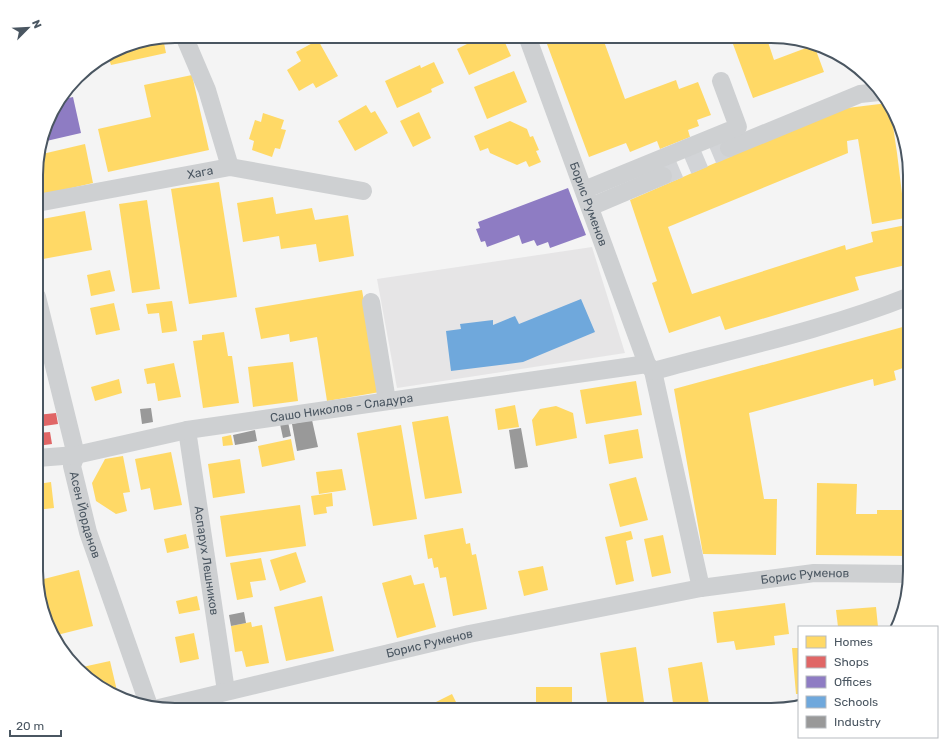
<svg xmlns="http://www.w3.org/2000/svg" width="946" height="746" viewBox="0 0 946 746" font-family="Rubik,sans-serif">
  <rect width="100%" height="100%" fill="#f4f4f4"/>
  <!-- education -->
  <path fill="#e6e5e6" d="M592,247L625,353L397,388L377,279Z"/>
  <!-- homes -->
  <path fill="#ffd966" d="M364,36H430L417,41H366Z
    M483,36H502L511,56L469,75L457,49Z
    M544,36H602L625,99L676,80L679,89L698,82L711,115L697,120L699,126L688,130L690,137L660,149L657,141L630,152L626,143L589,157Z
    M730,36H766L774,60L814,45L824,72L753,98Z
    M163,38L166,53L111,65L108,56L130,43Z
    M318,40L338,76L316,88L313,83L299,91L287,70L301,61L296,52Z
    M434,62L444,83L431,89L432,92L397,108L385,81L420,65L421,68Z
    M514,71L527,102L487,119L474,87Z
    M192,75L209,150L108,172L98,129L151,117L144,85Z
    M888,103L890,106L897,153L905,218L872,224L858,139L847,141L848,153L668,227L692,294L845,245L846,250L873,242L871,232L906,225L910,264L855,277L859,290L725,330L720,316L669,333L652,283L657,281L630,200L839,109Z
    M366,105L371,113L375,111L388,133L355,151L338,121Z
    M419,112L431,138L413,147L400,121Z
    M263,113L284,120L281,129L286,130L280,149L275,148L272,157L252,150L254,141L249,139L255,120L261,122Z
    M510,121L527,129L530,137L533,136L539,150L536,151L541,162L529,167L526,161L517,165L490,153L488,148L480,151L474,136Z
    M85,144L93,183L37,196L38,155Z
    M219,182L237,297L189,304L171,189Z
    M273,197L276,214L312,208L315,220L348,215L354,256L319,262L316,244L281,249L279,236L243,242L237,203Z
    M147,200L160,289L132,293L119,204Z
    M85,211L92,250L43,259L37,220Z
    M110,270L115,291L91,296L87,275Z
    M362,290L380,392L327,401L317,337L290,342L289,334L261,339L255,308Z
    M172,301L177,331L162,333L159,313L148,314L146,304Z
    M114,303L120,330L96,335L90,308Z
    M910,325V379L906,367L894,371L896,380L874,386L873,379L749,413L764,499H777L776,555L703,554L674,389Z
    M224,332L228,356H232L239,403L203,408L193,341L202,340V335Z
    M293,362L298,401L253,407L248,367Z
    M174,363L181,397L158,401L155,383L147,384L144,369Z
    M119,379L122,393L95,401L91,387Z
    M636,381L642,415L586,424L580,390Z
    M515,405L519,427L498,430L495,409Z
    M556,406L573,413L577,438L536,446L532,420L540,409Z
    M448,416L462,493L425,499L412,422Z
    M401,425L417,519L373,526L357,433Z
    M638,429L643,458L609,464L604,435Z
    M231,435L233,445L223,446L222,437Z
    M291,439L295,460L262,467L258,446Z
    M171,452L182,505L154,510L150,488L141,490L135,459Z
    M123,456L130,492L123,493L127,511L116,514L96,501L92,483L105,459Z
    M240,459L245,493L213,498L208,464Z
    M342,469L346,490L319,494L316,472Z
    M636,477L648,520L620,527L609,484Z
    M51,482L54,508L36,510V495H39L38,484Z
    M817,483L857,484L856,514H877V510H909L910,556L816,555Z
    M332,493L333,506L326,507L327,513L314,515L311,496Z
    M300,505L306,546L226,557L220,516Z
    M463,528L466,544L470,543L472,555L476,554L487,609L453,616L446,577L440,578L438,567L434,568L432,558L428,559L424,535Z
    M631,531L633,539L626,541L634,581L616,585L605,537Z
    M186,534L189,548L167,553L164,539Z
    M663,535L671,573L652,577L644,539Z
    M296,552L306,582L280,591L270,560Z
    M261,558L266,580L250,582L253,597L237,600L230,563Z
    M543,566L548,590L524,596L518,571Z
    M79,570L93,626L53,636L50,633L36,581Z
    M411,575L414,585L424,583L436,627L397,638L382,583Z
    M197,596L200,610L179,614L176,601Z
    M322,596L334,651L286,661L274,607Z
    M785,603L789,634L774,636L775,645L736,650L734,641L717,643L713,612Z
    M876,607L878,627H838L836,610Z
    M251,622L252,627L262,625L269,663L246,667L242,651L235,652L231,626Z
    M194,633L199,659L180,663L175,637Z
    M636,647L644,702L608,708L600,653Z
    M792,648H799V694H796Z
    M110,661L118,695L116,696L83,675L78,668Z
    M702,662L710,710H674L668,668Z
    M536,687H572V710H536Z
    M452,694L460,710H426L428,706Z
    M302,702L304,710H274V709Z"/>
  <!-- shops -->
  <path fill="#e06666" d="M56,413L58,424L37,427V415Z
    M50,432L52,444L37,446V433Z"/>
  <!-- offices -->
  <path fill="#8e7cc3" d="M73,97L81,133L42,142L55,106L59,100Z
    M568,188L586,235L550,248L548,242L537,246L534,240L522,244L519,235L487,247L485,241L481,242L476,229L480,228L478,222Z"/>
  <!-- schools -->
  <path fill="#6fa8dc" d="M581,299L595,332L523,362L451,371L446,331L461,329L460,324L493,320V325L515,316L519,324Z"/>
  <!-- industry -->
  <path fill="#999" d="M151,408L153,422L142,424L140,409Z
    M312,420L318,447L297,451L292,424Z
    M288,422L291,436L283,438L280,424Z
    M521,428L528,467L515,469L509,430Z
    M255,430L257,441L235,445L233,435Z
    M244,612L246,623L231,626L229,615Z"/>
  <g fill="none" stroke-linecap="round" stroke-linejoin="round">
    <!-- minor-tunnel -->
    <path stroke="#d2d4d7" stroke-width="18" stroke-dasharray="18 9" stroke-linecap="butt" d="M663,176L729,148"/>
    <!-- minor -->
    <g stroke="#ced0d2" stroke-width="18">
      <path d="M184,36L207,90L230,167"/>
      <path id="s1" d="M527,36L647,364L653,371L701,588"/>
      <path d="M729,148L860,94L879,92"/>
      <path d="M584,190L738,127L721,81"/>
      <path id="s2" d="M37,203L230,167L363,191"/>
      <path d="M590,207L663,176"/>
      <path id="s3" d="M37,297L76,455L72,466L88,532L149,706"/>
      <path d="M371,302L387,401"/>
      <path d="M653,371C739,348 827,329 910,296"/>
      <path id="s4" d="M187,430L226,691"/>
      <path id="s5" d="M37,458L76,455L187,430L647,364"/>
      <path id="s6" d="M159,708L469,634L701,588L814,573L910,574"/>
    </g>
  </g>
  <g text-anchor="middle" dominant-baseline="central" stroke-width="4" stroke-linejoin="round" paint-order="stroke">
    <!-- street labels -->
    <g font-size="12" fill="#4a5661" stroke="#fff">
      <text stroke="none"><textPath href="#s2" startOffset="166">Хага</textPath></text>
      <text stroke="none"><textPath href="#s1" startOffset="179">Борис Руменов</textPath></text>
      <text stroke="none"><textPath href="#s5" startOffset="309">Сашо Николов - Сладура</textPath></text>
      <text stroke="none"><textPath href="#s3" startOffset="225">Асен Йорданов</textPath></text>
      <text stroke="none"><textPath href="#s4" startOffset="132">Аспарух Лешников</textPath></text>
      <text stroke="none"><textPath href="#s6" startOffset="660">Борис Руменов</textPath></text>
      <text stroke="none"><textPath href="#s6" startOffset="278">Борис Руменов</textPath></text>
    </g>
  </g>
  <!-- crop -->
  <path d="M0 0H946V746H0ZM175 43H771A132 132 0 0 1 903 175V571A132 132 0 0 1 771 703H175A132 132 0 0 1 43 571V175A132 132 0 0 1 175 43Z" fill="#fff" fill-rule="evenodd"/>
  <path fill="none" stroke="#4a5661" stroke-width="2" d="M175 43H771A132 132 0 0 1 903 175V571A132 132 0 0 1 771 703H175A132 132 0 0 1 43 571V175A132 132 0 0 1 175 43Z"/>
  <!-- legend -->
  <rect x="798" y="626" width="140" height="112" fill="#ffffff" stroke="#b7bbc0"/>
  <rect x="806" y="636" width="20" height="12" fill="#ffd966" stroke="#b7bbc0"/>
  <text x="834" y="646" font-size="12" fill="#4a5661">Homes</text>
  <rect x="806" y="656" width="20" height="12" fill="#e06666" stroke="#b7bbc0"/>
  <text x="834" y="666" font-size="12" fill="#4a5661">Shops</text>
  <rect x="806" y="676" width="20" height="12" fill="#8e7cc3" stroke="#b7bbc0"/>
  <text x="834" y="686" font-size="12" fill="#4a5661">Offices</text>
  <rect x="806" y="696" width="20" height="12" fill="#6fa8dc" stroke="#b7bbc0"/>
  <text x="834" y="706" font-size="12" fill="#4a5661">Schools</text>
  <rect x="806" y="716" width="20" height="12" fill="#999999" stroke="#b7bbc0"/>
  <text x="834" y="726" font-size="12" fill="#4a5661">Industry</text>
  <!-- north arrow -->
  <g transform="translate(28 28) rotate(66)" stroke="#ffffff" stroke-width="3" paint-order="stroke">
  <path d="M0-3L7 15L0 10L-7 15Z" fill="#4a5661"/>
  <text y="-6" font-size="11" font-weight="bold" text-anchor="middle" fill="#4a5661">N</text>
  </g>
  <!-- scale -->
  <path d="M10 730v6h51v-6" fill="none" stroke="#4a5661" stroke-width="2"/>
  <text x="16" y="730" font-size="12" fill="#4a5661" stroke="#ffffff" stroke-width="3" paint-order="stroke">20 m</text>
</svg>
